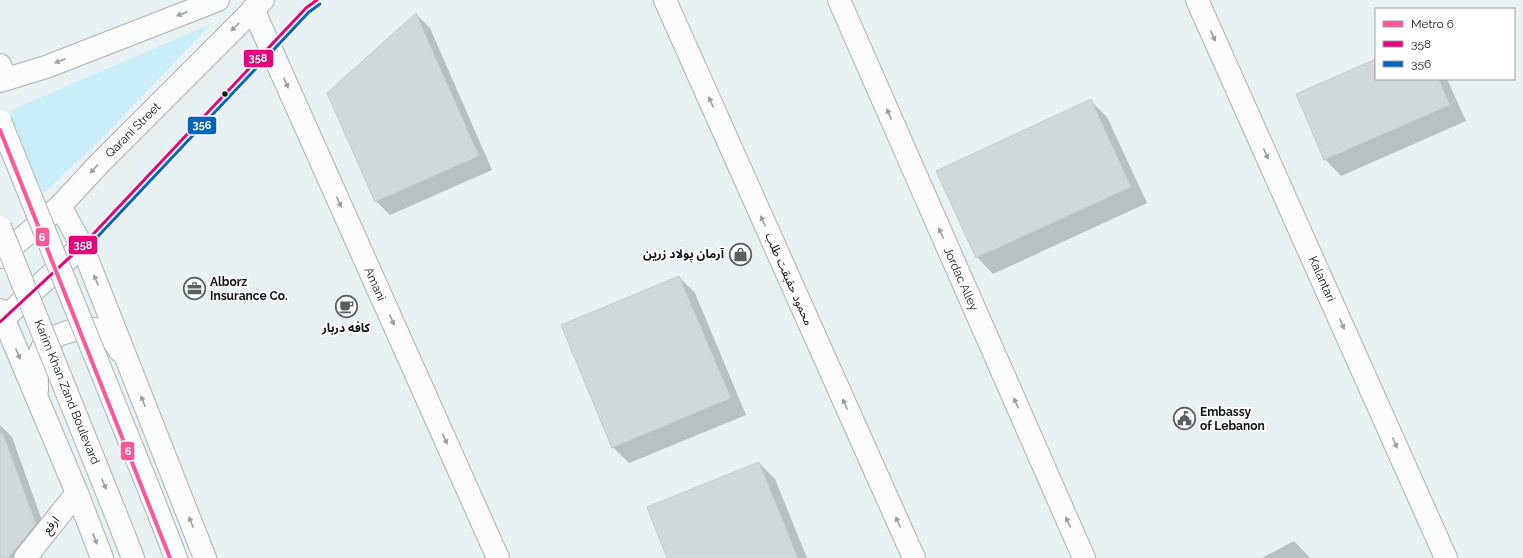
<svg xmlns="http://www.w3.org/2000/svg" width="1523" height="558" viewBox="0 0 1523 558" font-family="Raleway,'Noto Sans Arabic',sans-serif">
  <rect width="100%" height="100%" fill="#e7f0f3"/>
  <!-- green -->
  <path fill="#c8edf7" d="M211,24L104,136L43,194L9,111Z"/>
  <!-- shadow -->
  <path fill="#0003" d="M416,14L430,28L492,170L390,215L376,201Z
    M1376,60V79H1447L1466,121L1341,176L1325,159Z
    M1091,101L1107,117L1147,203L993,274L977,257Z
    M679,277L695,293L746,415L629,463L613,447Z
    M0,425L12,437L48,537L30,558H0Z
    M759,463L775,479L807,558H668Z
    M1294,541L1310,558H1262Z"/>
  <!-- building -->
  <path fill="#d1d8da" stroke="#c2cacc" d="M416,13L479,156L375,202L327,93Z
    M1376,59V79H1439L1450,105L1324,160L1296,94Z
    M1091,99L1131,187L976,258L936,171Z
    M679,276L731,398L612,448L561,325Z
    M0,433H3L36,524L8,558H0Z
    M759,462L798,558H667L647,507Z"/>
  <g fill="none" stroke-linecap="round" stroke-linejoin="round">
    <defs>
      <path id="street" d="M665,0L914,558
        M839,0L1084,558
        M253,9L498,558
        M25,558L77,493"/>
      <path id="secondary" d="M1197,0L1446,558
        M0,65L6,79
        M60,206L82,246L205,558
        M0,310L77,493L102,558
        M0,322L82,246
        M37,390C37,377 35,357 44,345C55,333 86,324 102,331C110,334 115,343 120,351"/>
      <path id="primary" d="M0,81L46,67L218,0
        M0,257L60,206L98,165L263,0
        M153,499L176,558
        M115,512L133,558"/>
    </defs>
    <!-- street casing -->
    <use href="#street" stroke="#abb2b4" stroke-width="24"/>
    <!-- secondary casing -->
    <use href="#secondary" stroke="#abb2b4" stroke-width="24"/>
    <!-- primary casing -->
    <use href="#primary" stroke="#abb2b4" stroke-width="24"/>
    <!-- street -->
    <use href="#street" stroke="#fbfdfd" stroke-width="22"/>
    <!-- secondary -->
    <use href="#secondary" stroke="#fbfdfd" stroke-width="22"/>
    <!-- primary -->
    <use href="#primary" stroke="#fbfdfd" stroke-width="22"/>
    <defs>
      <path id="primary-bridge" d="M0,121L153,499
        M0,227L115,512"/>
    </defs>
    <!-- primary-bridge casing -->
    <use href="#primary-bridge" stroke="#abb2b4" stroke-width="24" stroke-linecap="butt"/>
    <!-- primary-bridge -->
    <use href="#primary-bridge" stroke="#fbfdfd" stroke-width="22"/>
    <defs>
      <path id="bus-1" d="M0,322L82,246L306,8L317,0"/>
      <path id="bus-2" d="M86,249L309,12L320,4"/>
    </defs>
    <!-- bus-1 casing -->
    <use href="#bus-1" stroke="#fff" stroke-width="6"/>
    <!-- bus-2 casing -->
    <use href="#bus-2" stroke="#fff" stroke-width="6"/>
    <!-- bus-1 -->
    <use href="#bus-1" stroke="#e5007d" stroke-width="3"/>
    <!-- bus-2 -->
    <use href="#bus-2" stroke="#0065bd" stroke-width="3"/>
    <defs>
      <path id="metro-1" d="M0,130L170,558"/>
    </defs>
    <!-- metro-1 casing -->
    <use href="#metro-1" stroke="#fff" stroke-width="7"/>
    <!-- metro-1 -->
    <use href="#metro-1" stroke="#f59" stroke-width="4"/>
  </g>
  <!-- one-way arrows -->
  <defs><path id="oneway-solid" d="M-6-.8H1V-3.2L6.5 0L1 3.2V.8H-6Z"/></defs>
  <g fill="#9c9fa0">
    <use href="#oneway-solid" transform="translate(182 14) rotate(159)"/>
    <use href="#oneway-solid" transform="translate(235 27) rotate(135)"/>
    <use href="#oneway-solid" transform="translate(1213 36) rotate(66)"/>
    <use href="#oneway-solid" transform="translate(60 61) rotate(159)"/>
    <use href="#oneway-solid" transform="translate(286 83) rotate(66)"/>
    <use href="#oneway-solid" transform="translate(711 102) rotate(-114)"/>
    <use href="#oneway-solid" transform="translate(889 114) rotate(-114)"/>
    <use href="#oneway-solid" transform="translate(1266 154) rotate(66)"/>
    <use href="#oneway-solid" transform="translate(94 169) rotate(133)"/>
    <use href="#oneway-solid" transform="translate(339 202) rotate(66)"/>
    <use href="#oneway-solid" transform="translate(763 221) rotate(-114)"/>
    <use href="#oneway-solid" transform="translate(941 233) rotate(-114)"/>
    <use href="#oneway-solid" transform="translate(96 280) rotate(-112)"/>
    <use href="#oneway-solid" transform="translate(392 320) rotate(66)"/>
    <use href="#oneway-solid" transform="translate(1342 324) rotate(66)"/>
    <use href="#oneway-solid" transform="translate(18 354) rotate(67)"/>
    <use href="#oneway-solid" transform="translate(143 401) rotate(-111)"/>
    <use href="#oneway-solid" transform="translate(1016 403) rotate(-114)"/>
    <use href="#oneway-solid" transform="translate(845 404) rotate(-114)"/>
    <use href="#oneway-solid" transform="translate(445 439) rotate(66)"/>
    <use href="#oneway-solid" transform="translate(1395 443) rotate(66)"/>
    <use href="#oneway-solid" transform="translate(104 484) rotate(68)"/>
    <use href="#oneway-solid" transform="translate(191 522) rotate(-111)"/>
    <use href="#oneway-solid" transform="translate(898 522) rotate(-114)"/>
    <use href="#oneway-solid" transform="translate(1068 522) rotate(-114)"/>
    <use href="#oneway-solid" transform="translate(95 539) rotate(69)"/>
  </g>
  <!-- icons -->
  <defs>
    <symbol id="shop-ring" viewBox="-11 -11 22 22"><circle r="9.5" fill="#fff" stroke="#596062" stroke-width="1.5"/><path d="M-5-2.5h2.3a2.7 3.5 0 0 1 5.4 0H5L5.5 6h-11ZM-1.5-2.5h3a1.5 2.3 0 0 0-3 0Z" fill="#596062"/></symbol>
    <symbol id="office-ring" viewBox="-11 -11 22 22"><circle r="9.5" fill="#fff" stroke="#596062" stroke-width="1.5"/><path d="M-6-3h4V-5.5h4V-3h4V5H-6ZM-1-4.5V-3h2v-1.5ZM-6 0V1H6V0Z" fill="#596062"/></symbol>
    <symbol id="cafe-ring" viewBox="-11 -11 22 22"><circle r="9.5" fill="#fff" stroke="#596062" stroke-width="1.5"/><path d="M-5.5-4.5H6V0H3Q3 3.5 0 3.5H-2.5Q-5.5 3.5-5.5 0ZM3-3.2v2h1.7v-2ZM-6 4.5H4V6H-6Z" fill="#596062"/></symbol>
    <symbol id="civic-ring" viewBox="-11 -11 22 22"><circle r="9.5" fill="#fff" stroke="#596062" stroke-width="1.5"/><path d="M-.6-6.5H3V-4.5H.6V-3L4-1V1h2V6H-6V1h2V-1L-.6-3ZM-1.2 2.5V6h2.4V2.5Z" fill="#596062"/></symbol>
  </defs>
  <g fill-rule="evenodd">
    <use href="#shop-ring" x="728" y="242" width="25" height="25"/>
    <use href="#office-ring" x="182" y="276" width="25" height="25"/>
    <use href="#cafe-ring" x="334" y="294" width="25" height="25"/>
    <use href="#civic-ring" x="1172" y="406" width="25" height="25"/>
  </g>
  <!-- markers -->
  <circle fill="#0d1214" stroke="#fff" stroke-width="1.5" cx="225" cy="94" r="3.5"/>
  <g text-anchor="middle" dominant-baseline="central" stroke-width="4" stroke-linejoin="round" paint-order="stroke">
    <!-- street labels -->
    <g font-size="12" fill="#0d1214" stroke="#fff">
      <text transform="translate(133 130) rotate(-45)">Qarani Street</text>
      <text transform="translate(789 279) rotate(66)">محمود حقیقت طلب</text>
      <text transform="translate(961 279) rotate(66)">Jordac Alley</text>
      <text transform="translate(1322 279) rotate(66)">Kalantari</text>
      <text transform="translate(375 284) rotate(66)">Amani</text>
      <text transform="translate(67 392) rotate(68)">Karim Khan Zand Boulevard</text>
      <text transform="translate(51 525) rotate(-51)">ارفع</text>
    </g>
    <!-- poi labels -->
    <g font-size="12" font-weight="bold" fill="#0d1214" stroke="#fff" text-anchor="start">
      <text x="724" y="254" text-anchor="end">آرمان پولاد زرین</text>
      <text x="210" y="282">Alborz<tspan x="210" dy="14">Insurance Co.</tspan></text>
      <text x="346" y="328" text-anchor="middle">کافه دربار</text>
      <text x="1200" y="412">Embassy<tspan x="1200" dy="14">of Lebanon</tspan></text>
    </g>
  </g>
  <g stroke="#fff" stroke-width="1.5">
    <rect x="243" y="49" width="31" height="19" rx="4" fill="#e5007d"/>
    <rect x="187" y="116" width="30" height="19" rx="4" fill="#0065bd"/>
    <rect x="35" y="227" width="15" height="20" rx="4" fill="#f59"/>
    <rect x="68" y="235" width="30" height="20" rx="4" fill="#e5007d"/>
    <rect x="120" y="441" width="15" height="20" rx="4" fill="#f59"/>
  </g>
  <g font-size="11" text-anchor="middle" font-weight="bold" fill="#fff">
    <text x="258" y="62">358</text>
    <text x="202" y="129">356</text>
    <text x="42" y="241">6</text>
    <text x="83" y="249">358</text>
    <text x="128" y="455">6</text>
  </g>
  <!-- legend -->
  <rect x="1375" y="8" width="140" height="72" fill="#ffffff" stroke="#9ea0a1"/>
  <rect x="1383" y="21" width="20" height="6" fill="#ff5599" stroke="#9ea0a1"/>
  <text x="1411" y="28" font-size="12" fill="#0d1214">Metro 6</text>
  <rect x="1383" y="41" width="20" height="6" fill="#e5007d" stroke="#9ea0a1"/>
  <text x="1411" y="48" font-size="12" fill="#0d1214">358</text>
  <rect x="1383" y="61" width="20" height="6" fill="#0065bd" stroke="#9ea0a1"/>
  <text x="1411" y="68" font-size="12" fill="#0d1214">356</text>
</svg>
